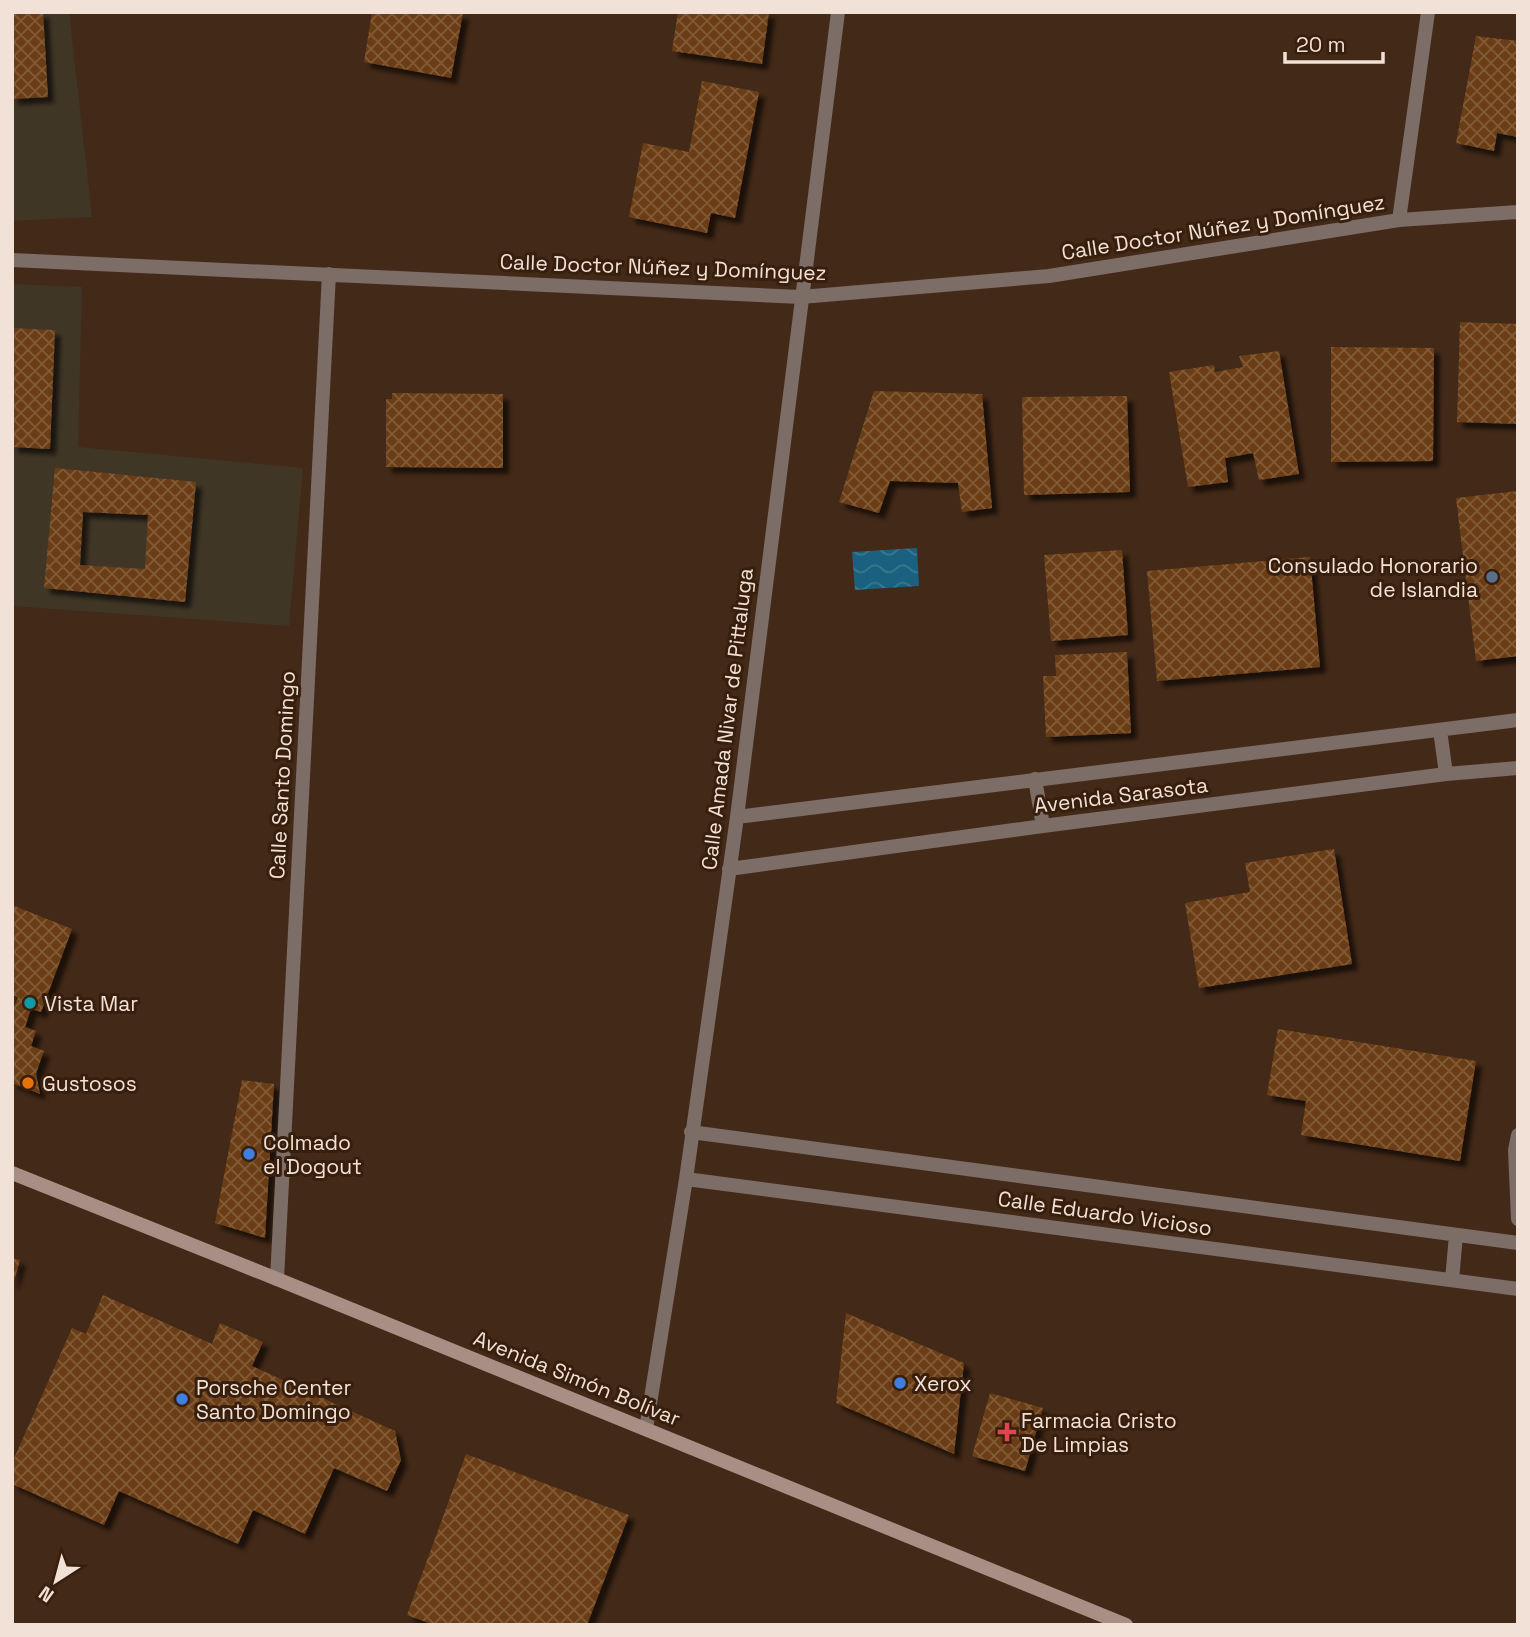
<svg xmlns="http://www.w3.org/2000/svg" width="1530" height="1637" viewBox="0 0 1530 1637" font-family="'Space Grotesk',sans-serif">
  <defs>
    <pattern id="water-waves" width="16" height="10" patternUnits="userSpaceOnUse" patternTransform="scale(1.75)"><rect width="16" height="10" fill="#1a617f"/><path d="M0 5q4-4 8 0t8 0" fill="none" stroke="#3c7790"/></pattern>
    <pattern id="building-cross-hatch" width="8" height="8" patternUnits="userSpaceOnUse" patternTransform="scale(1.75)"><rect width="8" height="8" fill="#6b3e16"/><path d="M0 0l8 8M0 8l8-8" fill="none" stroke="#815a37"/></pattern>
    <filter id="shadow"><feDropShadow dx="6" dy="6" stdDeviation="2" flood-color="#0009"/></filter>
  </defs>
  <rect width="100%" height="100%" fill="#432917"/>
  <!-- education -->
  <path fill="#403626" d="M12,12H69L92,217L12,221Z
    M12,284L82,287L78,447L303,468L289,626L12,606Z"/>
  <!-- water -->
  <path fill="url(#water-waves)" d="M917,548L919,586L855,590L852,552Z"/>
  <!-- building -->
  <path fill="url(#building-cross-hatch)" fill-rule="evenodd" filter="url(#shadow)" d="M12,12H43L48,97L12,99Z
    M372,12L463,13L451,78L364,62Z
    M678,12H769L762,64L672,51Z
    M1476,36L1518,41V137L1497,133L1494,151L1456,143Z
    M702,81L759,92L735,218L711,213L707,233L629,217L643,143L689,152Z
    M1460,322L1518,324V424L1457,422Z
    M12,328L55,330L50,449L12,447Z
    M1331,347L1434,348L1433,461L1331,462Z
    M1279,351L1299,474L1259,480L1253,453L1225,458L1228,482L1188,487L1169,372L1214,365L1215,372L1243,367L1239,356Z
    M874,391L982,394L992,508L962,512L958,483L890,481L879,513L839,502Z
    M392,393L503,394V468L386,467V399H392Z
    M1127,396L1130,492L1024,495L1022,397Z
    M55,468L196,482L185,602L44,588ZM83,512L148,515L145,569L80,565Z
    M1518,491V656L1476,661L1456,498Z
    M1122,550L1128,635L1051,641L1044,555Z
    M1310,557L1320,667L1157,681L1147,571Z
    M1127,652L1131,733L1046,737L1043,676H1056L1055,655Z
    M1334,849L1352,964L1199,988L1185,903L1250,892L1245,863Z
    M12,905L72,929L41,1012L31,1009L25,1027L36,1031L31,1046L44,1051L36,1073L40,1094L12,1083V1012L18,997L12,995Z
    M1278,1029L1476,1061L1460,1161L1301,1135L1306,1101L1267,1095Z
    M242,1080L274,1084L265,1238L215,1223Z
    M12,1258L20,1260L13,1284H12Z
    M103,1295L212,1344L220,1323L263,1342L252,1366L395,1431L401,1460L387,1491L334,1468L305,1534L253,1510L238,1544L119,1491L104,1525L12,1484V1463L72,1328L86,1334Z
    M846,1313L964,1363L954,1454L836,1403Z
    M990,1393L1043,1408L1025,1471L972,1456Z
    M466,1454L629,1515L587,1625H434L407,1615Z"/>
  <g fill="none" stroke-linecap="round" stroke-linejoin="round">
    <!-- lane -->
    <path stroke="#7c6d67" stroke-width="14" d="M1518,1135L1515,1150L1518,1219"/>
    <!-- street -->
    <path stroke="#7c6d67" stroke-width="14" d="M1399,220L1428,12
      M12,260L801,297L1049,276L1399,220L1518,212
      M1440,730L1446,774
      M1035,779L1043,826
      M737,817L1518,720
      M729,869L1043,826L1446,774L1518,768
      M691,1132L1518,1243
      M686,1179L1518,1289
      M277,1279L329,274
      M1452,1280L1456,1235
      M646,1429L686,1179L737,817L838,12"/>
    <!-- secondary -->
    <path stroke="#a78f85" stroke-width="14" d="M12,1173L277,1279L1126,1625"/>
  </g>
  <!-- markers -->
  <circle fill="#5c6f8a" stroke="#381f0d" stroke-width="2.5" cx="1492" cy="577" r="7"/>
  <circle fill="#0f9aa8" stroke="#381f0d" stroke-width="2.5" cx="30" cy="1003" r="7"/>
  <circle fill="#e8710a" stroke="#381f0d" stroke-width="2.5" cx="28" cy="1083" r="7"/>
  <g fill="#3f7fe0" stroke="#381f0d" stroke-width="2.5">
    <circle cx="249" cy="1154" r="7"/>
    <circle cx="900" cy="1383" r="7"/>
    <circle cx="182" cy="1399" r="7"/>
  </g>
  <path fill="#e0444e" stroke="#381f0d" stroke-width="2.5" d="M1003.5 1421.5h7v7h7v7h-7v7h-7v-7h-7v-7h7z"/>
  <g text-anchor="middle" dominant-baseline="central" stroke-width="6" stroke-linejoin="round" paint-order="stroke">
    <!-- street labels -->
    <g font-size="21" fill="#f2e1d6" stroke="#381f0d">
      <text transform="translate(1223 227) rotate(-9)">Calle Doctor Núñez y Domínguez</text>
      <text transform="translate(663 267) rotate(2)">Calle Doctor Núñez y Domínguez</text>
      <text transform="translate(727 719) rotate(-83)">Calle Amada Nivar de Pittaluga</text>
      <text transform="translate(282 775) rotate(-87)">Calle Santo Domingo</text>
      <text transform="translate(1121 795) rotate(-7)">Avenida Sarasota</text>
      <text transform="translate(1105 1213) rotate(8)">Calle Eduardo Vicioso</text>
      <text transform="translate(577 1378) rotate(22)">Avenida Simón Bolívar</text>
    </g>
    <!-- poi labels -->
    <g font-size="21" fill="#f2e1d6" stroke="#381f0d" text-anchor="start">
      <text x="1478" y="565" text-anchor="end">Consulado Honorario<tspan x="1478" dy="24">de Islandia</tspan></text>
      <text x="44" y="1003">Vista Mar</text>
      <text x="42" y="1083">Gustosos</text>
      <text x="263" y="1142">Colmado<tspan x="263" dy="24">el Dogout</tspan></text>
      <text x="914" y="1383">Xerox</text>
      <text x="196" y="1387">Porsche Center<tspan x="196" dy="24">Santo Domingo</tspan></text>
      <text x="1021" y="1420">Farmacia Cristo<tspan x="1021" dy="24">De Limpias</tspan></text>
    </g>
  </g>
  <!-- border -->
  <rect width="1530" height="1637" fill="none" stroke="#f2e1d6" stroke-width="28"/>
  <!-- north arrow -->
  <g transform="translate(56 1581) rotate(216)" stroke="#381f0d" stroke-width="5" paint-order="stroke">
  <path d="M0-5L12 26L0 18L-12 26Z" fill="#f2e1d6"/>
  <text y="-10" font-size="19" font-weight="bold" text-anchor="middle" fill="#f2e1d6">N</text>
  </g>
  <!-- scale -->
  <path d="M1285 52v10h98v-10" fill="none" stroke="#f2e1d6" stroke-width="3.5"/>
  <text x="1296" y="52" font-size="21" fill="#f2e1d6" stroke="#381f0d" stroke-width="5" paint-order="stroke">20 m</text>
</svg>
